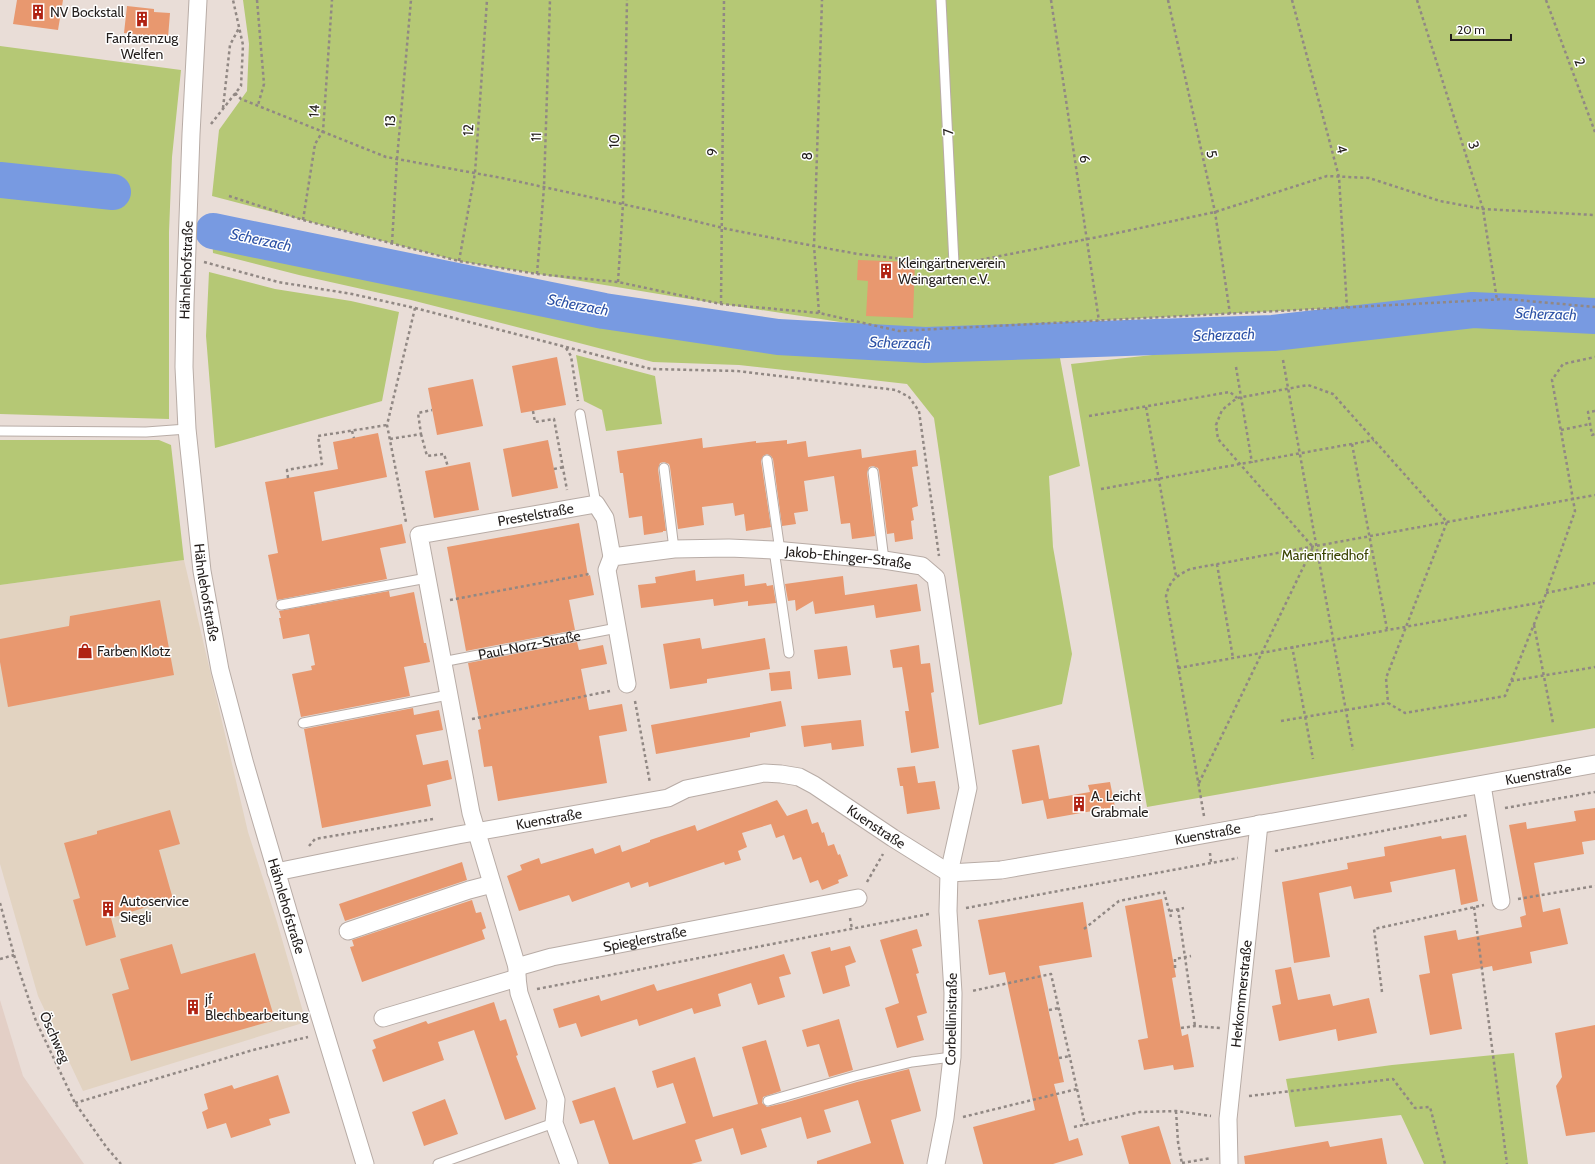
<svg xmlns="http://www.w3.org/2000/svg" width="1595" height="1164" viewBox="0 0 1595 1164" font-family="Cabin,sans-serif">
  <rect width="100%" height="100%" fill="#e9ddd7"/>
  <!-- commercial -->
  <path fill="#e2d3c1" d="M184,560L248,832L277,922L306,1022L83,1091L38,996L0,864V585Z"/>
  <!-- built -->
  <path fill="#e3cfc6" d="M0,1000L23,1076L84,1164H0Z"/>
  <!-- green -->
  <path fill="#b5c875" d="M243,0H1595V307L1506,299L899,331L683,298L459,261L212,196L219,130L247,91L249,44Z
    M0,46L181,70L172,157L169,232V419L0,414Z
    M211,220L532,296L911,347L1057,342L1080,466L1049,476L1053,547L1072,654L1062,704L979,725L934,418L907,384L739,365L653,362L411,300L299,275L213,253Z
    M209,272L275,289L351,301L399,312L382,401L215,448L206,336Z
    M1507,316L1595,323V728L1147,807L1071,364Z
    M576,355L655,376L662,424L606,431L602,410L584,401Z
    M0,440H159L171,445L184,560L0,585Z
    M1514,1053L1528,1164H1424L1401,1115L1295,1127L1286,1079L1392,1065Z"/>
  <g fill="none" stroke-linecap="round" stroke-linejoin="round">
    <!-- river -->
    <path stroke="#789ae1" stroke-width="36" d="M0,180L113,192
      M213,231L604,311L778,337L925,345L1273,333L1473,310L1595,316"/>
  </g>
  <!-- building -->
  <path fill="#e8986f" d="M17,0H63L58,30L13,24Z
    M127,6L154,9V12L170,13L168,38L124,33Z
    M858,260L915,262L913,318L866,316L868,281L857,280Z
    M557,357L566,405L521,413L512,366Z
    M473,379L483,426L437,435L428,388Z
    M378,433L387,477L314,492L322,541L402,524L406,543L380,548L387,579L277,600L268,555L278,553L265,482L338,469L333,442Z
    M702,438L703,448L756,441V443L787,440V444L806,441L808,457L861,449L862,458L916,450L918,466L912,467L918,506L912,508L914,520L911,521L913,539L895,542L894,533L887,534L879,471L878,468L873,466L869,467L867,473L875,536L852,539L850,523L841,524L834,476L804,481L808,511L794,513L796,524L782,526L773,459L771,456L767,454L763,456L761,461L771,527L746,531L744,514L735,516L733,503L702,507L704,525L678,529L670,467L669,464L664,462L660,463L658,469L666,531H663V532L644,535L642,516L629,518L623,473H620L617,451Z
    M548,440L558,488L512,497L503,449Z
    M470,462L479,510L434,518L425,471Z
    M579,523L588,576L590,575L594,595L569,600L575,630L466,651L447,547Z
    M695,570L696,581L744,574L745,586L766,583L767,586L773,585L776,603L748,606V601L714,606L713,599L641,608L638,585L656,583L655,577Z
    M843,576L845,595L917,584L921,611L876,618L874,605L815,614L813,601L796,611L795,600L788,601L785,584Z
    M389,591L390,597L414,592L424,643H426L430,662L404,667L410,696L301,717L292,674L312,670L311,666L315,665L309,634L283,639L279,618H281L279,611Z
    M160,600L174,675L8,707L0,662V639L69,626L70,616Z
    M700,638L702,649L765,638L770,669L707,679V683L670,689L663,644Z
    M577,642L579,650L603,645L607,664L581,669L589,710L622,704L627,731L599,736L607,783L498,801L492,766L484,767L478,730L481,729L468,663Z
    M919,645L921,664L930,663L934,692L931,693L939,748L911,753L905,711H909L902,667L893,668L890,650Z
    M847,646L851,675L818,679L814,650Z
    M790,671L792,689L771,691L769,673Z
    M781,701L786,726L750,733V737L656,754L651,725Z
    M413,708L414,715L439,710L443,730L416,735L423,765L448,760L452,779L427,785L431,806L322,828L304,729Z
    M861,720L864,746L832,750L831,743L804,747L801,726Z
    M1039,745L1049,799L1090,792L1088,785L1110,782L1115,807L1047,819L1043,800L1049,799L1022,804L1012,750Z
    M915,766L918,783L935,781L940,809L907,814L903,786H900L897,768Z
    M777,800L787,816L807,809L812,824L818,822L822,833L824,832L828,846L834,844L838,855L840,854L848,876L838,880L839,883L822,890L818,880L810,883L801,857L793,860L784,835L776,838L771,824L742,833L747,847L738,851L741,860L725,865L724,862L649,887L648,882L631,888L629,882L572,902L569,895L519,911L507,876L522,870L520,865L539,858L541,864L593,848L595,854L620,845L622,852L650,842V840L695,825L697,831Z
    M1595,808V840L1582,842L1584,854L1534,863L1543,912L1560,908L1568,944L1530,952L1532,963L1493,971L1492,966L1452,974L1462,1029L1430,1035L1419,975L1430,973L1424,936L1456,930L1458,940L1522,927L1520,917L1526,915L1509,825L1526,822L1527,829L1576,821L1574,811Z
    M170,810L180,844L159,850L173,899L111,918L116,937L86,946L73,900L80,898L64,843L97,834V831Z
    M1466,835L1478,901L1461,905L1455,869L1390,882L1392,892L1354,899L1351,886L1319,893L1330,957L1294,963L1282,882L1348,869L1347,863L1385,856L1384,847L1441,836L1442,839Z
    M462,862L467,880L345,921L339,904Z
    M1162,899L1176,977L1172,978L1182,1036L1188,1034L1194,1067L1174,1070L1173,1065L1144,1070L1138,1040L1148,1038L1125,906Z
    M472,900L476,913L481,912L486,928L482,930L485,939L362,982L350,947L354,946L352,940Z
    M1083,902L1092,957L1039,966L1064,1082L1054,1084L1069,1141L1078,1138L1083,1155L1053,1164H983L973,1127L1035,1110L1005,972L989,975L978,920Z
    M917,929L922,946L912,949L919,973L916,974L927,1013L917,1016L924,1040L897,1048L885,1008L899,1003L880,940Z
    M172,944L181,974L255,953L275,1020L131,1061L112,994L129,989L120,959Z
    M850,946L856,962L845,966L850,986L823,994L811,952L830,947L831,951Z
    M784,954L791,974L779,977L785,997L758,1005L751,983L718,994L721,1006L694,1014L692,1008L639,1026L637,1019L581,1037L576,1023L559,1028L553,1009L599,995L601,1001L654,984L657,991Z
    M1291,967L1298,1000L1330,994L1333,1006L1369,998L1377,1033L1338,1041L1336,1029L1279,1041L1272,1006L1281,1004L1275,970Z
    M494,1002L500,1021L506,1019L518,1055L516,1056L536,1109L505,1120L474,1030L438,1042L444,1060L383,1082L372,1050L376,1048L373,1040L426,1021L428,1024Z
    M839,1019L853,1070L829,1077L819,1044L807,1047L802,1030Z
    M1595,1025V1132L1566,1136L1556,1086L1562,1077L1555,1033Z
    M766,1040L781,1091L763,1097L762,1103L767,1107L784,1103L857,1082L909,1069L921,1111L891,1120L904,1164H817V1161L871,1143L858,1100L824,1110L831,1132L807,1139L801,1117L761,1129L767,1147L741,1155L733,1128L695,1140L702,1161L691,1164H609L594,1120L580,1124L572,1101L615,1087L633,1140L686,1123L673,1083L657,1088L652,1071L695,1057L713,1117L758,1104L742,1047Z
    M278,1075L290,1113L269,1119L271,1125L231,1138L226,1123L207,1129L202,1112L208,1109L204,1094L232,1085L234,1089Z
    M445,1099L458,1134L424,1146L412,1112Z
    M1159,1126L1171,1164H1129L1121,1136Z
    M1382,1138L1387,1164H1245L1244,1156L1328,1141L1330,1147Z"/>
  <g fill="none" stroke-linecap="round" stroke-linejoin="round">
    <defs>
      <g id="service">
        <path d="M941,0L954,264"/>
        <path d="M580,414L596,504"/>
        <path d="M0,431L146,432L187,429"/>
        <path d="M767,460L780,551"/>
        <path d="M664,468L674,549"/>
        <path d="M873,472L884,560"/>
        <path d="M774,550L789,653"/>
        <path d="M281,605L427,578"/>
        <path id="s1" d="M442,662L617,628"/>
        <path d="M303,723L448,695"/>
        <path d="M768,1101L855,1076L912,1062L952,1057"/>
        <path d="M438,1164L554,1123"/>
      </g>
      <g id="minor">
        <path id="s2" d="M198,0L191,134L185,304L184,367L187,429L202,571L220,670L244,761L290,918L365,1164"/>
        <path id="s3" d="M627,684L607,570L612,557L674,549L729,548L774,550L884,560L922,566L936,578L968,788L949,873L948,911L953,993L952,1057L945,1118L936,1164"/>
        <path d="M1482,785L1501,901"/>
        <path id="s4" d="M276,872L458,835L668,798L686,789L764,773L781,774L799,777L814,785L893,838L949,873L1001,870L1129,848L1595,764"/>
        <path d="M348,931L469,890L492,884"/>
        <path id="s5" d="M517,967L552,957L858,898"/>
        <path d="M383,1018L517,978"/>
        <path id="s6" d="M569,1164L554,1123L556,1100L519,993L517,978V967L471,813L419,535L596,504L605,518L612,557"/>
        <path id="s7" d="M1229,1164L1228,1119L1259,824"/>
      </g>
    </defs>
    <!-- service casing -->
    <use href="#service" stroke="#b8aca6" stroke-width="11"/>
    <!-- minor casing -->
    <use href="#minor" stroke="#b8aca6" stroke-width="19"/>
    <!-- path -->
    <path stroke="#918884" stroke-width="2.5" stroke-dasharray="3 3" stroke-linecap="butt" d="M257,0L264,84L258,105
      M1051,0L1099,321
      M1168,0L1215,212L1230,314
      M1292,0L1339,177L1347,308
      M1417,0L1483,209L1497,300
      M1546,0L1595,132
      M235,93L241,99L386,157L502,178L654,211L727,229L814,246L858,254L940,263
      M223,108L230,45L239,28
      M211,124L241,86L243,45L233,0
      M229,196L303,220L459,261L537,274L618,282L721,304L819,313L899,331L1506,299L1595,307
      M303,220L315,144L323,131L332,0
      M392,243L397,159L411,0
      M459,261L475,173L487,0
      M204,262L278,282L352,294L415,308L387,425L406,522
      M969,262L1103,236L1215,212L1327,176L1369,178L1440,201L1483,209L1595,215
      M537,274L544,187L550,0
      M618,282L623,204L627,0
      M721,304L724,0
      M415,308L651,369L737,371L896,390L909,397L919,411L939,556
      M819,313L814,246L822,0
      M566,348L571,356L578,401
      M1283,360L1353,750
      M1236,367L1252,463
      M1146,407L1176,576
      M533,411L535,422L554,419L567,490
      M1595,411L1588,412L1592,435L1595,434
      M1089,416L1230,392L1237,398
      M1561,430L1590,424
      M352,431L354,438
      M421,434L427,456L444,454L448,467
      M390,439L421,434L418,413L432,410
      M1352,444L1387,629
      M554,469L563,467
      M288,478L287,470L322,464L318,436L387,425
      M1101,489L1374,440
      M1217,564L1233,658
      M1546,593L1595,583
      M450,600L589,574
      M1534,625L1553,723
      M1292,646L1313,759
      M1178,668L1543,602
      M1511,681L1595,667
      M635,701L650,783
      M472,719L610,691
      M1281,721L1388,703
      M1199,783L1313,547L1218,439L1216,425L1222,410L1237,398L1308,385L1333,394L1447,522L1386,678L1388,703L1405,713L1505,696L1543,602L1575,511L1552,380L1563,364L1595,357
      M1505,808L1595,792
      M1204,816L1166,596C1170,580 1175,577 1190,569L1595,495
      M309,846L315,839L433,819
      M1275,851L1468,815
      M1210,853L1211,863
      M867,882L883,854
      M1518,899L1595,886
      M0,903L14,955L36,1021L75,1103L107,1148L121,1164
      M1474,907L1507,1164
      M966,908L1238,858
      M1178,909L1195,1026
      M1170,911L1184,908
      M850,918L852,929
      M1084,929L1119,901L1164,892L1171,917
      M0,959L14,955
      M1175,968V959L1191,956
      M537,989L929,914
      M1382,992L1374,929L1484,905
      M1049,1010L1059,1008
      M1181,1028L1195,1026L1220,1028
      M1059,1058L1070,1056
      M1077,1089L1085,1125
      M1249,1096L1393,1079L1415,1108L1430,1107L1445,1164
      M75,1103L253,1050L308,1037
      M1176,1111L1178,1142L1182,1164
      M963,1117L1077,1089L1051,974L972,991
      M1074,1127L1140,1112L1176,1111L1211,1116
      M1182,1163L1211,1158"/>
    <!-- service -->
    <use href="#service" stroke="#fff" stroke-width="9"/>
    <!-- minor -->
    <use href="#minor" stroke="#fff" stroke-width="17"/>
  </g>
  <!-- icons -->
  <defs>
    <symbol id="building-bare" viewBox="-9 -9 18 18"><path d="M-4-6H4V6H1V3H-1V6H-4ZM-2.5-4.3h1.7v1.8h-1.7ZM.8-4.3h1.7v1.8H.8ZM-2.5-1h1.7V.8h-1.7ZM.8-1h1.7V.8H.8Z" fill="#b02212" stroke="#fff" stroke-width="2.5" paint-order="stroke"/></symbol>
    <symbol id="shop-bare" viewBox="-9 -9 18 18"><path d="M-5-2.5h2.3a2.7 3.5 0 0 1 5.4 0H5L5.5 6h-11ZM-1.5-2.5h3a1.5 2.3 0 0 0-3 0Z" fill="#b02212" stroke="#fff" stroke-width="2.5" paint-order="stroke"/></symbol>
  </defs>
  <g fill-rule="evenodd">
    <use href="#building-bare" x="27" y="1" width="22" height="22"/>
    <use href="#building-bare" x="131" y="8" width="22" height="22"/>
    <use href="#building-bare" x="875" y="260" width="22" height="22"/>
    <use href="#shop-bare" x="74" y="640" width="22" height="22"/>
    <use href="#building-bare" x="1068" y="793" width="22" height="22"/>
    <use href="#building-bare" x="97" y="898" width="22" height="22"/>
    <use href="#building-bare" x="182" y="996" width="22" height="22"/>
  </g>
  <g text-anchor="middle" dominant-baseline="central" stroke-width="3" stroke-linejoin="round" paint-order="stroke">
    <!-- poi labels -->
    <g font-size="14" fill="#231e1c" stroke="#fff" text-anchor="start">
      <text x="50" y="12">NV Bockstall</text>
      <text x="142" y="38" text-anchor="middle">Fanfarenzug<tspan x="142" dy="16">Welfen</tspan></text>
      <text x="898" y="263">Kleingärtnerverein<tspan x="898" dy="16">Weingarten e.V.</tspan></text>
      <text x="97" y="651">Farben Klotz</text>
      <text x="1091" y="796">A. Leicht<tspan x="1091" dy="16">Grabmale</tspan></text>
      <text x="120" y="901">Autoservice<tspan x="120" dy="16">Siegli</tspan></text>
      <text x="205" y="999">jf<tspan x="205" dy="16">Blechbearbeitung</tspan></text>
    </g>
    <!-- street labels -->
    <g font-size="14" fill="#231e1c" stroke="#fff">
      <text transform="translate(1580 62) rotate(70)">2</text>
      <text transform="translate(314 111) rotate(-86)">14</text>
      <text transform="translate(390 121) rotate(-85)">13</text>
      <text transform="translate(468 130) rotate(-86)">12</text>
      <text transform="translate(948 132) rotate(-93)">7</text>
      <text transform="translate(536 137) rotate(-88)">11</text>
      <text transform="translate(614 141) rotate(-89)">10</text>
      <text transform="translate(1474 145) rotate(72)">3</text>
      <text transform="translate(1342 149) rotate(75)">4</text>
      <text transform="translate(712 152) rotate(-89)">9</text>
      <text transform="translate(1212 154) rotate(77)">5</text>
      <text transform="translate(807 156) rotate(-88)">8</text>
      <text transform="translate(1085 159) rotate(81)">6</text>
      <text transform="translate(186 270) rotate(-88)">Hähnlehofstraße</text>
      <text stroke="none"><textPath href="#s6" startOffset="768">Prestelstraße</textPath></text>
      <text stroke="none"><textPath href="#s3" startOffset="367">Jakob-Ehinger-Straße</textPath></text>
      <text stroke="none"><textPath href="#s2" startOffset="594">Hähnlehofstraße</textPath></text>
      <text stroke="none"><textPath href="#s1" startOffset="89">Paul-Norz-Straße</textPath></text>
      <text stroke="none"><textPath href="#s4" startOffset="1310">Kuenstraße</textPath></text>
      <text stroke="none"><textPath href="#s4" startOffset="278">Kuenstraße</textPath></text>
      <text stroke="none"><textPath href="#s4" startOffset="626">Kuenstraße</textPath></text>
      <text stroke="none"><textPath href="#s4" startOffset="974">Kuenstraße</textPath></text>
      <text stroke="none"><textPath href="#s2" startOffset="918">Hähnlehofstraße</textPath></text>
      <text stroke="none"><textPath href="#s5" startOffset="131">Spieglerstraße</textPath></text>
      <text stroke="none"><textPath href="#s7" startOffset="171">Herkommerstraße</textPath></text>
      <text transform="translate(951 1019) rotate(-89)">Corbellinistraße</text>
      <text transform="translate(55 1037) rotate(66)">Öschweg</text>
    </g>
    <!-- park labels -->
    <g font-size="14" fill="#394300" stroke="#fff">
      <text x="1325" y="555">Marienfriedhof</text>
    </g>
    <!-- water labels -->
    <g font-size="15" font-style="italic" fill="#2d52a6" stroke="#fff">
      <text transform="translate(261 240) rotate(12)">Scherzach</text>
      <text transform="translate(578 305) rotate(11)">Scherzach</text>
      <text transform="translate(1546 314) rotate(2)">Scherzach</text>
      <text transform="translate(1224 335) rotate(-2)">Scherzach</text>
      <text transform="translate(900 343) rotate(2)">Scherzach</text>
    </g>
  </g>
  <!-- scale -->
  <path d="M1451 34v6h60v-6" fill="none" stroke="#231e1c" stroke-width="2"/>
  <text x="1457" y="34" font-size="12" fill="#231e1c" stroke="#ffffff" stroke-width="3" paint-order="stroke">20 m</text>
</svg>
